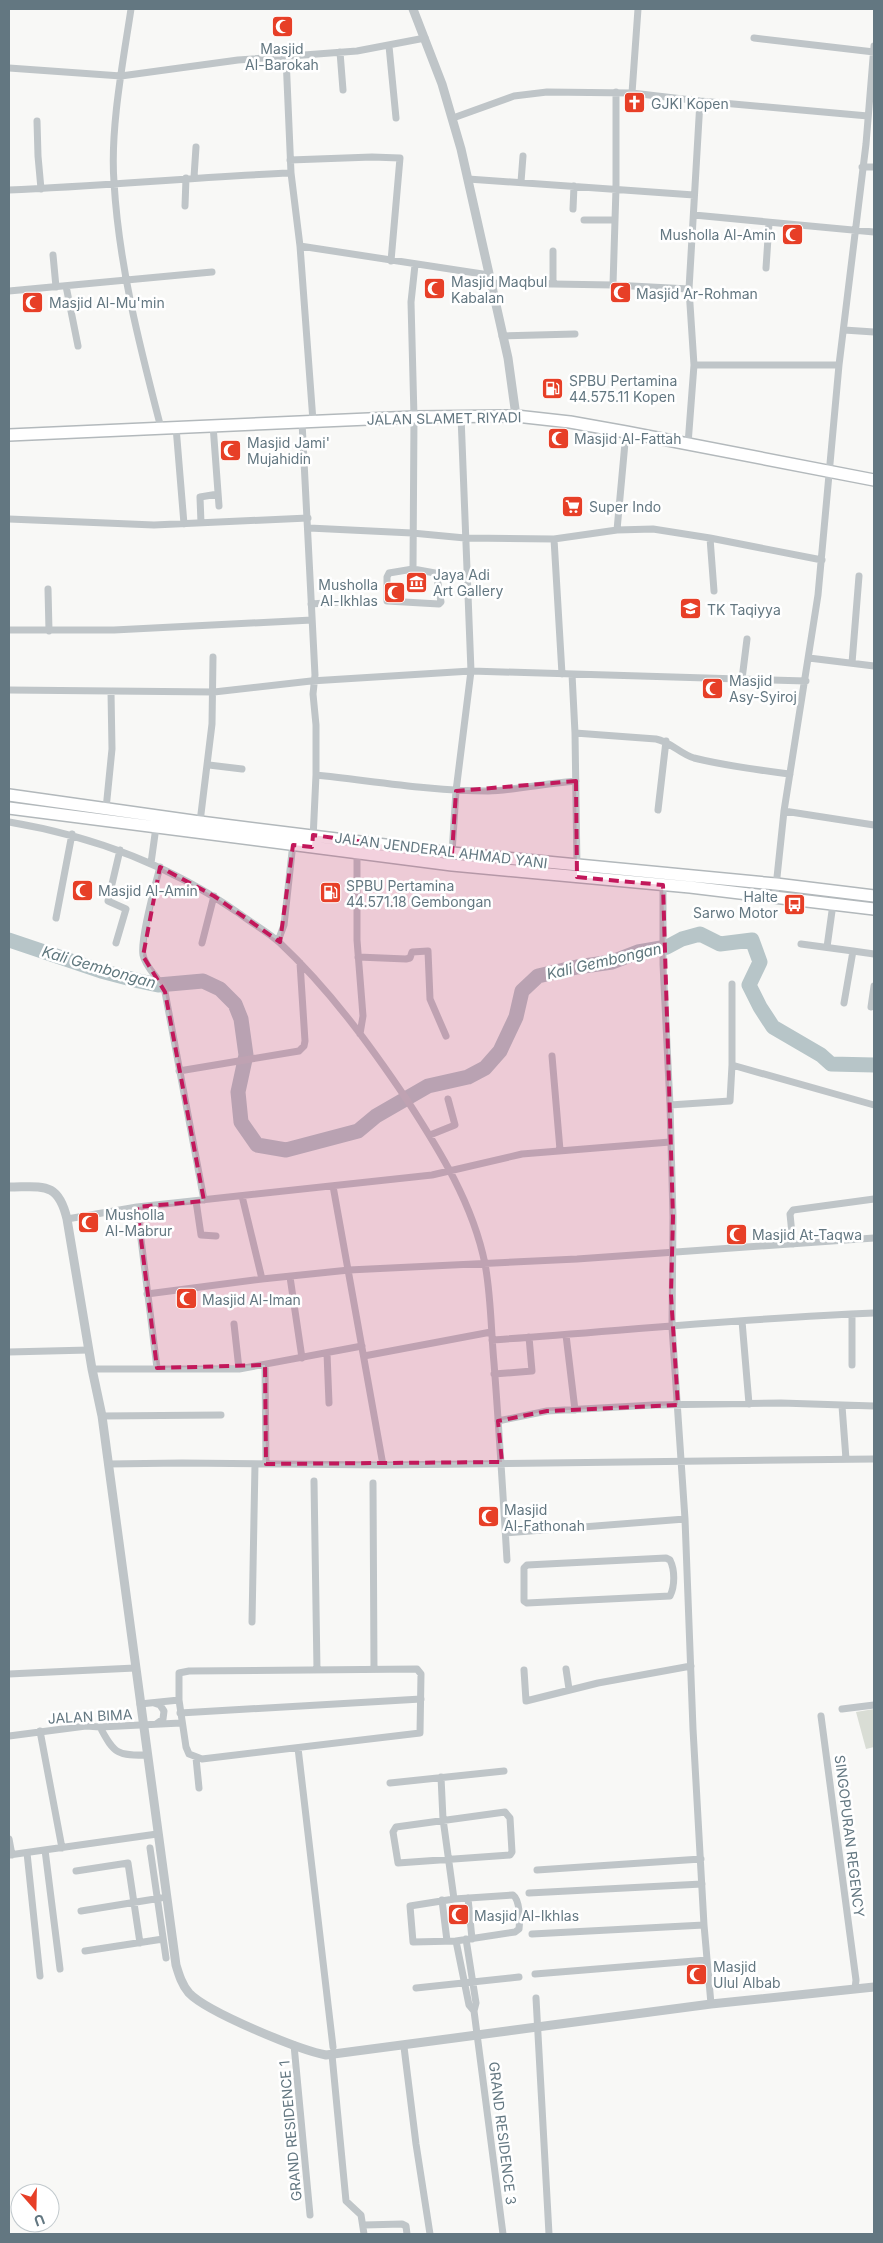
<svg xmlns="http://www.w3.org/2000/svg" width="883" height="2243" viewBox="0 0 883 2243" font-family="Inter,sans-serif">
  <rect width="100%" height="100%" fill="#f8f8f6"/>
  <!-- green -->
  <path fill="#d9ddd5" d="M874,1709V1747L866,1749L856,1712Z"/>
  <g fill="none" stroke-linecap="round" stroke-linejoin="round">
    <!-- river -->
    <path stroke="#b7c5c8" stroke-width="15" d="M9,940L101,971L139,981L158,985L203,981L220,989L235,1004L241,1019L246,1055L238,1092L241,1122L257,1145L286,1150L358,1131L376,1116L428,1086L468,1077L485,1068L500,1051L516,1017L522,991L538,976L577,967L612,962L638,952L667,947L682,939L700,934L720,944L752,940L760,962L749,985L760,1007L773,1027L821,1055L831,1064L874,1065"/>
    <defs>
      <path id="primary" d="M9,435L414,417L516,416L570,422L626,432L874,480"/>
      <path id="trunk" d="M9,795L200,822L442,852L776,884L874,896
        M9,808L452,865L690,887L874,909"/>
    </defs>
    <!-- primary casing -->
    <use href="#primary" stroke="#b3b9bc" stroke-width="14"/>
    <!-- trunk casing -->
    <use href="#trunk" stroke="#b2b8bb" stroke-width="14"/>
    <!-- minor -->
    <path stroke="#bfc5c8" stroke-width="7" d="M131,9C123,62 110,129 114,182C119,267 140,347 161,428
      M754,38L874,52
      M389,46L396,118
      M340,52L343,90
      M286,57L291,173L300,246L313,421
      M9,68L121,76L238,60L357,51L425,38
      M632,93L638,9
      M453,118L514,96L547,92L632,93L700,101L868,116
      M37,121L38,156L41,189
      M290,160L372,157L400,158L391,261
      M862,167H874
      M194,177L196,147
      M468,179L694,195
      M521,182L523,156
      M9,190C103,186 197,177 291,173
      M185,206L186,178
      M573,209L574,186
      M694,215L874,232
      M584,220H615
      M300,246L489,275
      M53,255L56,287
      M766,268L769,223
      M491,283L613,285L689,289
      M553,283V251
      M613,285L616,188V92
      M66,286L78,346
      M9,291L212,272
      M844,330L874,332
      M502,336L575,334
      M694,365H839
      M302,422L315,675L313,694L316,725V775L313,839
      M213,425L219,506
      M176,427L184,524
      M688,444L694,365L689,289L700,101
      M9,519L154,525L308,518
      M201,523L200,497L218,494
      M309,528L412,533L465,538L554,539L617,530L653,529L710,538L822,560
      M617,530L626,432
      M710,538L714,591
      M554,539L562,674
      M413,569L389,573L387,577V601L439,604L441,602L437,577L435,573L413,569L414,417L411,302L415,265
      M48,589L49,631
      M311,604L354,601
      M9,630H114L312,620
      M809,658L874,666
      M852,663L859,576
      M572,674L575,733L577,867
      M742,679L747,639
      M9,690L214,692L311,681L471,671L806,681
      M575,733L656,739C671,742 680,754 694,758C725,766 758,770 790,774
      M209,765L242,769
      M316,775C373,781 431,791 488,791C517,790 547,783 576,781
      M106,809L112,749L111,692
      M658,810L666,741
      M784,811L874,825
      M9,822C93,836 170,865 240,914C253,924 268,932 280,943C329,989 370,1045 407,1100C440,1151 473,1204 485,1264C491,1295 491,1331 494,1363C499,1428 503,1494 507,1560
      M200,822L212,724L213,657
      M357,853V940L363,1016L360,1034
      M452,853L456,791L471,671L461,416
      M151,863L156,827
      M160,867C155,886 140,938 143,955C146,969 160,978 165,992L204,1200
      M663,885V964L670,1105L673,1217L672,1327L685,1519L693,1729L704,1925L711,2004
      M775,896L784,811L818,595L839,365L866,144L874,46
      M56,918L72,834
      M278,941L284,925L293,843
      M116,943L126,909L108,901L120,850
      M202,943L214,896
      M801,944L853,951
      M827,947L833,904
      M358,957L406,959L410,958L412,952L428,951L430,999L446,1036
      M844,1003L853,951L874,954
      M871,1007L874,986
      M552,1056L560,1150
      M732,1065V984
      M179,1071L299,1051L304,1046L305,1041L300,963
      M670,1105L730,1101L732,1065L874,1105
      M430,1135L455,1125L448,1099
      M333,1186L383,1465
      M242,1196L262,1279
      M196,1201L201,1235L216,1236
      M137,1207L157,1368
      M67,1219L137,1207L432,1175L522,1154L670,1142
      M793,1244L790,1214L793,1210L874,1199
      M290,1277L302,1358
      M147,1294L262,1279L349,1270L577,1259L874,1238
      M742,1321L749,1404
      M234,1324L239,1369
      M566,1335L575,1410
      M492,1340C619,1331 747,1318 874,1313
      M9,1352L89,1350
      M327,1353L329,1403
      M364,1356L491,1332
      M265,1365L266,1464
      M852,1365V1314
      M92,1369H239L362,1346
      M494,1374L532,1371L529,1337
      M842,1406L846,1459
      M102,1416L221,1415
      M498,1421L547,1411L653,1405L781,1403L874,1406
      M108,1464L182,1463L383,1465L874,1459
      M314,1481L317,1670
      M373,1483L374,1669
      M506,1533L685,1519
      M666,1558L670,1560C675,1570 675,1586 670,1596L527,1603L524,1601V1568L527,1565Z
      M252,1622L255,1464
      M417,1669L421,1674L420,1733L202,1759L189,1754L186,1747L179,1700V1673L189,1671Z
      M566,1669L569,1689
      M524,1670L526,1701L598,1683L691,1666
      M9,1674L135,1668
      M154,1703L160,1705L164,1711L163,1719L156,1724
      M140,1704L179,1700
      M842,1709L874,1705
      M180,1713L421,1699
      M821,1716L856,1980L855,1989
      M100,1727C114,1754 118,1756 148,1755
      M40,1731L62,1848
      M9,1736L86,1726L100,1727L181,1723
      M298,1748L333,2047
      M196,1758L199,1788
      M441,1777L443,1819L454,1899
      M390,1783L504,1771
      M505,1812L510,1818L512,1852L510,1855L398,1863L393,1832L396,1827Z
      M9,1839L12,1855
      M150,1848L166,1958
      M45,1850L60,1969
      M27,1853L40,1976
      M9,1855L157,1834
      M537,1870L701,1859
      M76,1871L128,1863L140,1943
      M529,1893L702,1884
      M513,1895C520,1900 520,1920 519,1929L515,1932L456,1941L413,1942L410,1906L454,1899Z
      M468,1898L472,1939
      M442,1900L447,1941
      M81,1911L161,1898
      M532,1934L704,1925
      M466,1939L476,2003L474,2011L503,2234
      M456,1941L469,2005L474,2011
      M85,1951L163,1939
      M535,1974L707,1960
      M416,1988L519,1977
      M536,1998L549,2234
      M294,2045L310,2215
      M404,2047L416,2144L430,2234
      M332,2055L346,2201L361,2215L364,2234
      M364,2225L402,2224L406,2226L407,2234"/>
    <!-- tertiary -->
    <path stroke="#bfc5c8" stroke-width="9" d="M413,9L442,84L461,149L508,358L516,416
      M9,1187C43,1187 58,1181 67,1219L92,1369L102,1416L176,1965C179,1975 182,1985 189,1993C207,2012 299,2050 326,2055L711,2004L874,1987"/>
    <!-- primary -->
    <use href="#primary" stroke="#fff" stroke-width="11"/>
    <!-- trunk -->
    <use href="#trunk" stroke="#fff" stroke-width="11"/>
  </g>
  <!-- marked area -->
  <path fill="#c2185b" fill-opacity="0.2" stroke="#c2185b" stroke-width="4" stroke-dasharray="10 6" stroke-linejoin="round" d="M576,781L577,877L663,885L673,1217L671,1295L678,1405L547,1411L498,1421L502,1462L266,1464L265,1365L157,1368L137,1207L204,1201L165,992L143,956L160,867L214,896L280,942L293,845L312,847L313,835L452,854L456,791Z"/>
  <!-- icons -->
  <defs>
    <symbol id="mosque-square" viewBox="-11 -11 22 22"><rect x="-9" y="-9" width="18" height="18" rx="4" fill="#e73f27" stroke="#fff"/><path d="M3.5-4.9A6 6 0 1 0 3.5 4.9A5 5 0 1 1 3.5-4.9Z" fill="#fff"/></symbol>
    <symbol id="church-square" viewBox="-11 -11 22 22"><rect x="-9" y="-9" width="18" height="18" rx="4" fill="#e73f27" stroke="#fff"/><path d="M-1.2-6h2.4v3.5h3.3v2.4h-3.3V6h-2.4V-.1h-3.3v-2.4h3.3Z" fill="#fff"/></symbol>
    <symbol id="fuel-square" viewBox="-11 -11 22 22"><rect x="-9" y="-9" width="18" height="18" rx="4" fill="#e73f27" stroke="#fff"/><path d="M-5.5-6h7V0h2V4h1.3V-2.5L3-4.5l.8-.8L6-3V5H2.5V1h-1V6h-7ZM-4.2-4.7v3.2H.2V-4.7Z" fill="#fff"/></symbol>
    <symbol id="supermarket-square" viewBox="-11 -11 22 22"><rect x="-9" y="-9" width="18" height="18" rx="4" fill="#e73f27" stroke="#fff"/><path d="M-6-5.5h2.5l.6 2H6L4.5 2H-2.5L-4.4-4H-6ZM-1.5 3.2a1.3 1.3 0 1 0 .1 0ZM3 3.2a1.3 1.3 0 1 0 .1 0Z" fill="#fff"/></symbol>
    <symbol id="museum-square" viewBox="-11 -11 22 22"><rect x="-9" y="-9" width="18" height="18" rx="4" fill="#e73f27" stroke="#fff"/><path d="M0-6L6-3V-2H-6V-3ZM-5-1h2V3h-2ZM-1-1h2V3h-2ZM3-1h2V3H3ZM-6 4H6V6H-6Z" fill="#fff"/></symbol>
    <symbol id="school-square" viewBox="-11 -11 22 22"><rect x="-9" y="-9" width="18" height="18" rx="4" fill="#e73f27" stroke="#fff"/><path d="M0-5L7-2L0 1L-7-2ZM-4 1L0 2.5L4 1V4Q0 6-4 4Z" fill="#fff"/></symbol>
    <symbol id="bus-square" viewBox="-11 -11 22 22"><rect x="-9" y="-9" width="18" height="18" rx="4" fill="#e73f27" stroke="#fff"/><path d="M-5-6H5V4H4V6H2V4H-2V6H-4V4H-5ZM-3.5-4V0h7V-4ZM-3.5 1.2v1.5H-2V1.2ZM2 1.2v1.5H3.5V1.2Z" fill="#fff"/></symbol>
  </defs>
  <g fill-rule="evenodd">
    <use href="#mosque-square" x="270" y="14" width="25" height="25"/>
    <use href="#church-square" x="622" y="90" width="25" height="25"/>
    <use href="#mosque-square" x="780" y="222" width="25" height="25"/>
    <use href="#mosque-square" x="422" y="276" width="25" height="25"/>
    <use href="#mosque-square" x="608" y="280" width="25" height="25"/>
    <use href="#mosque-square" x="20" y="290" width="25" height="25"/>
    <use href="#fuel-square" x="540" y="376" width="25" height="25"/>
    <use href="#mosque-square" x="546" y="426" width="25" height="25"/>
    <use href="#mosque-square" x="218" y="438" width="25" height="25"/>
    <use href="#supermarket-square" x="560" y="494" width="25" height="25"/>
    <use href="#museum-square" x="404" y="570" width="25" height="25"/>
    <use href="#mosque-square" x="382" y="580" width="25" height="25"/>
    <use href="#school-square" x="678" y="596" width="25" height="25"/>
    <use href="#mosque-square" x="700" y="676" width="25" height="25"/>
    <use href="#mosque-square" x="70" y="878" width="25" height="25"/>
    <use href="#fuel-square" x="318" y="880" width="25" height="25"/>
    <use href="#bus-square" x="782" y="892" width="25" height="25"/>
    <use href="#mosque-square" x="76" y="1210" width="25" height="25"/>
    <use href="#mosque-square" x="724" y="1222" width="25" height="25"/>
    <use href="#mosque-square" x="174" y="1286" width="25" height="25"/>
    <use href="#mosque-square" x="476" y="1504" width="25" height="25"/>
    <use href="#mosque-square" x="446" y="1902" width="25" height="25"/>
    <use href="#mosque-square" x="684" y="1962" width="25" height="25"/>
  </g>
  <g text-anchor="middle" dominant-baseline="central" stroke-width="5" stroke-linejoin="round" paint-order="stroke">
    <!-- poi labels -->
    <g font-size="14" fill="#637781" stroke="#fff" text-anchor="start">
      <text x="282" y="48" text-anchor="middle">Masjid<tspan x="282" dy="16">Al-Barokah</tspan></text>
      <text x="651" y="103">GJKI Kopen</text>
      <text x="776" y="234" text-anchor="end">Musholla Al-Amin</text>
      <text x="451" y="281">Masjid Maqbul<tspan x="451" dy="16">Kabalan</tspan></text>
      <text x="636" y="293">Masjid Ar-Rohman</text>
      <text x="49" y="302">Masjid Al-Mu'min</text>
      <text x="569" y="380">SPBU Pertamina<tspan x="569" dy="16">44.575.11 Kopen</tspan></text>
      <text x="574" y="438">Masjid Al-Fattah</text>
      <text x="247" y="442">Masjid Jami'<tspan x="247" dy="16">Mujahidin</tspan></text>
      <text x="589" y="506">Super Indo</text>
      <text x="433" y="574">Jaya Adi<tspan x="433" dy="16">Art Gallery</tspan></text>
      <text x="378" y="584" text-anchor="end">Musholla<tspan x="378" dy="16">Al-Ikhlas</tspan></text>
      <text x="707" y="609">TK Taqiyya</text>
      <text x="729" y="680">Masjid<tspan x="729" dy="16">Asy-Syiroj</tspan></text>
      <text x="346" y="885">SPBU Pertamina<tspan x="346" dy="16">44.571.18 Gembongan</tspan></text>
      <text x="98" y="890">Masjid Al-Amin</text>
      <text x="778" y="896" text-anchor="end">Halte<tspan x="778" dy="16">Sarwo Motor</tspan></text>
      <text x="105" y="1214">Musholla<tspan x="105" dy="16">Al-Mabrur</tspan></text>
      <text x="752" y="1234">Masjid At-Taqwa</text>
      <text x="202" y="1299">Masjid Al-Iman</text>
      <text x="504" y="1509">Masjid<tspan x="504" dy="16">Al-Fathonah</tspan></text>
      <text x="474" y="1915">Masjid Al-Ikhlas</text>
      <text x="713" y="1966">Masjid<tspan x="713" dy="16">Ulul Albab</tspan></text>
    </g>
    <!-- street labels -->
    <g font-size="14" fill="#637781" stroke="#fff">
      <text transform="translate(444 418) rotate(-1)">JALAN SLAMET RIYADI</text>
      <text transform="translate(441 850) rotate(7)">JALAN JENDERAL AHMAD YANI</text>
      <text transform="translate(90 1716) rotate(-3)">JALAN BIMA</text>
      <text transform="translate(850 1836) rotate(83)">SINGOPURAN REGENCY</text>
      <text transform="translate(290 2131) rotate(-95)">GRAND RESIDENCE 1</text>
      <text transform="translate(503 2133) rotate(83)">GRAND RESIDENCE 3</text>
    </g>
    <!-- water labels -->
    <g font-size="15" font-style="italic" fill="#5e767c" stroke="#fff">
      <text transform="translate(604 961) rotate(-13)">Kali Gembongan</text>
      <text transform="translate(99 967) rotate(16)">Kali Gembongan</text>
    </g>
  </g>
  <!-- border -->
  <rect width="883" height="2243" fill="none" stroke="#637781" stroke-width="20"/>
  <!-- north arrow -->
  <g transform="translate(35 2208) rotate(160)"><circle r="24" fill="#ffffff" stroke="#c1c9cd"/>
  <path d="M0-4L9 19L0 12L-9 19Z" fill="#e73f27"/>
  <text y="-8" font-size="14" font-weight="bold" text-anchor="middle" fill="#637781">U</text>
  </g>
</svg>
